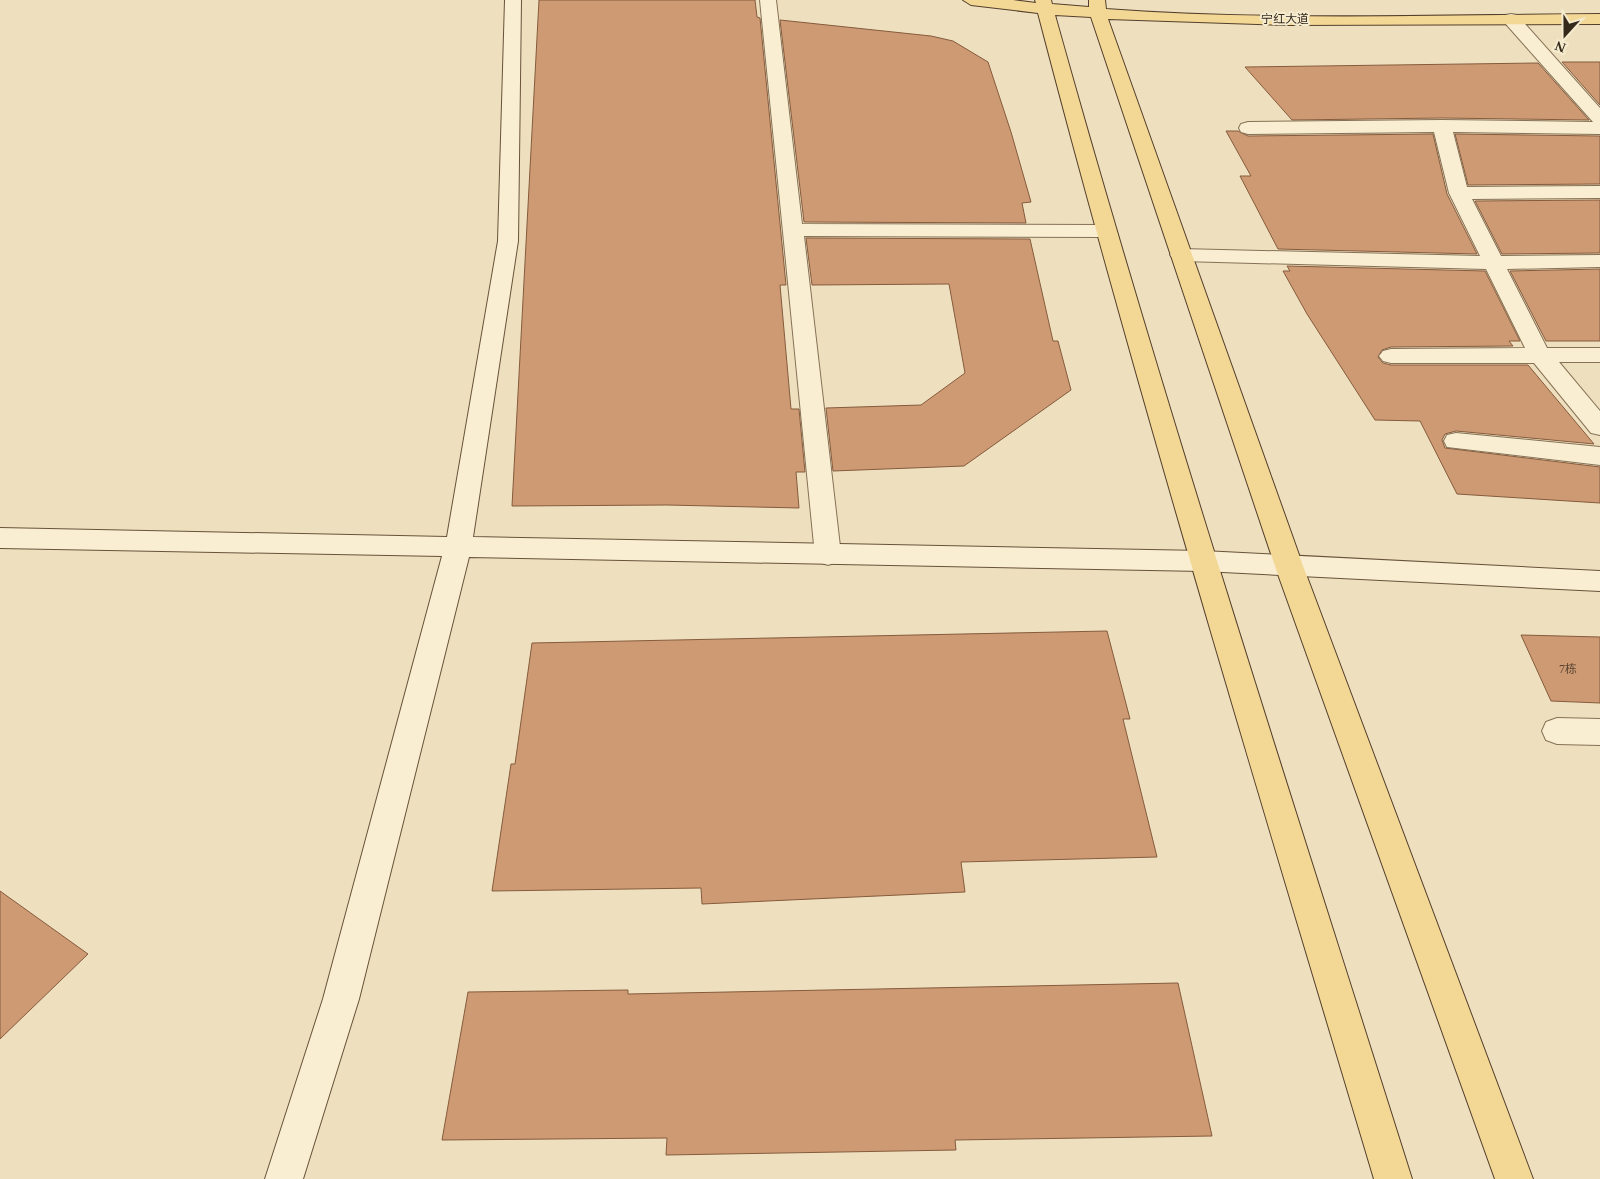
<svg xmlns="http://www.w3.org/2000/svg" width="1600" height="1179" viewBox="0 0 1600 1179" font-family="'Times New Roman','Noto Sans SC',serif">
  <rect width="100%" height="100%" fill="#eee0be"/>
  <!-- building -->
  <path fill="#cd9a73" stroke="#855b3d" d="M539,0H755L757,17L760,18L786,285H780L791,409H799L805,472H796L799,508L667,505L512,506Z
    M780,20L931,36L953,41L988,62L1011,132L1031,202L1022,203L1026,223L804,222Z
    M1562,62H1600V105Z
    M1538,63L1589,120L1442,118L1292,120L1245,67Z
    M1226,131H1238L1248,136L1433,134L1447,194L1477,254L1278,249L1240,176H1251Z
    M1455,134L1600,136V184L1468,185Z
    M1600,200V253L1502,254L1475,201Z
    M806,238L1030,239L1053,341H1058L1071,390L964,466L833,471L826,408L921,405L965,373L949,284L812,285Z
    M1287,266L1485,271L1520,341H1509L1513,346L1391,347L1382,350L1378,357L1383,363L1391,365H1528L1594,444L1456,431L1445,434L1442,440L1445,448L1600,467V503L1457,494L1420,421L1375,420L1307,314L1283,271H1290Z
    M1600,269V341H1546L1510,271Z
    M1107,631L1130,719H1123L1157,857L961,862L965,892L702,904L701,888L492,891L511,764H515L532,643Z
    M1521,635L1600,637V703L1551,701Z
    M0,891L88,954L0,1039Z
    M1178,983L1212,1136L955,1140L956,1150L666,1155L667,1138L442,1140L468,992L628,990V994Z"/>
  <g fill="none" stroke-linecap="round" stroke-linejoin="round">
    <defs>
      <path id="street" d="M760,0H776L802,224L1105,225L1112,227L1115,231L1112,235L1105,237L804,236L841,555L837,562L828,565L819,562L815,555Z
        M1511,14L1517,15L1600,108V134L1453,132L1467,187L1600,186V198L1472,199L1501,256L1600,255V267L1507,269L1547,348H1600V362H1559L1600,411V435L1591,433L1534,363H1391L1383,361L1379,356L1383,351L1391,349L1525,348L1486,269L1181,261L1174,259L1170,255L1174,251L1181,249L1480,256L1449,193L1434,132L1248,134L1241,132L1239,128L1241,124L1248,122L1442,120L1593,122L1505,23L1503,19L1505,15Z
        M1456,433L1600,447V465L1447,447L1444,441L1447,435Z
        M1557,718L1600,719V745L1557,744L1546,740L1542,731L1546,722Z"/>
      <path id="secondary" d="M505,0H521L518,241L473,537L1203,551L1600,571V591L1203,571L469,557L359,999L303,1179H265L323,999L442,556L0,548V528L447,537L498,241Z"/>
      <path id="primary" d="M963,0H1013L1036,3L1035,0H1051L1052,4L1089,7V0H1105L1106,9C1270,21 1436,15 1600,14V24L1285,25L1108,19L1303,566L1533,1179H1495L1275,566L1091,17L1055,15C1164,406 1290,792 1412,1179H1374C1258,791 1140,404 1038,13L971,5Z"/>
    </defs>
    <!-- street casing -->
    <use href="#street" stroke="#867157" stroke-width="2"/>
    <!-- secondary casing -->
    <use href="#secondary" stroke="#68523a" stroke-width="2"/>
    <!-- primary casing -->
    <use href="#primary" stroke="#543f2c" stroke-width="2"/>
    <!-- street -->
    <use href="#street" fill="#f9eed1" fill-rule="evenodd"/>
    <!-- secondary -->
    <use href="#secondary" fill="#f9eed1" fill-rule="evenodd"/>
    <!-- primary -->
    <use href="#primary" fill="#f3d795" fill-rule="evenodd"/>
  </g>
  <g text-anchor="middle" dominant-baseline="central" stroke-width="4" stroke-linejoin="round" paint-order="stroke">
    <!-- far-street labels -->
    <g font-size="12" fill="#35291c" stroke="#f5ebce">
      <text x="1285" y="19">宁红大道</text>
    </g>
    <!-- number labels -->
    <g font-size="12" fill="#5b4532">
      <text x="1568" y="669">7栋</text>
    </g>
  </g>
  <!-- north arrow -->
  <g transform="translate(1565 35) rotate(201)" stroke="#f5ebce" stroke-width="4" paint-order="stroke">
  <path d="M0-4L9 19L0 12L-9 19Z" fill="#35291c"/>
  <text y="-8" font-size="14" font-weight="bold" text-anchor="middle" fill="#35291c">N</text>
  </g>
</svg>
